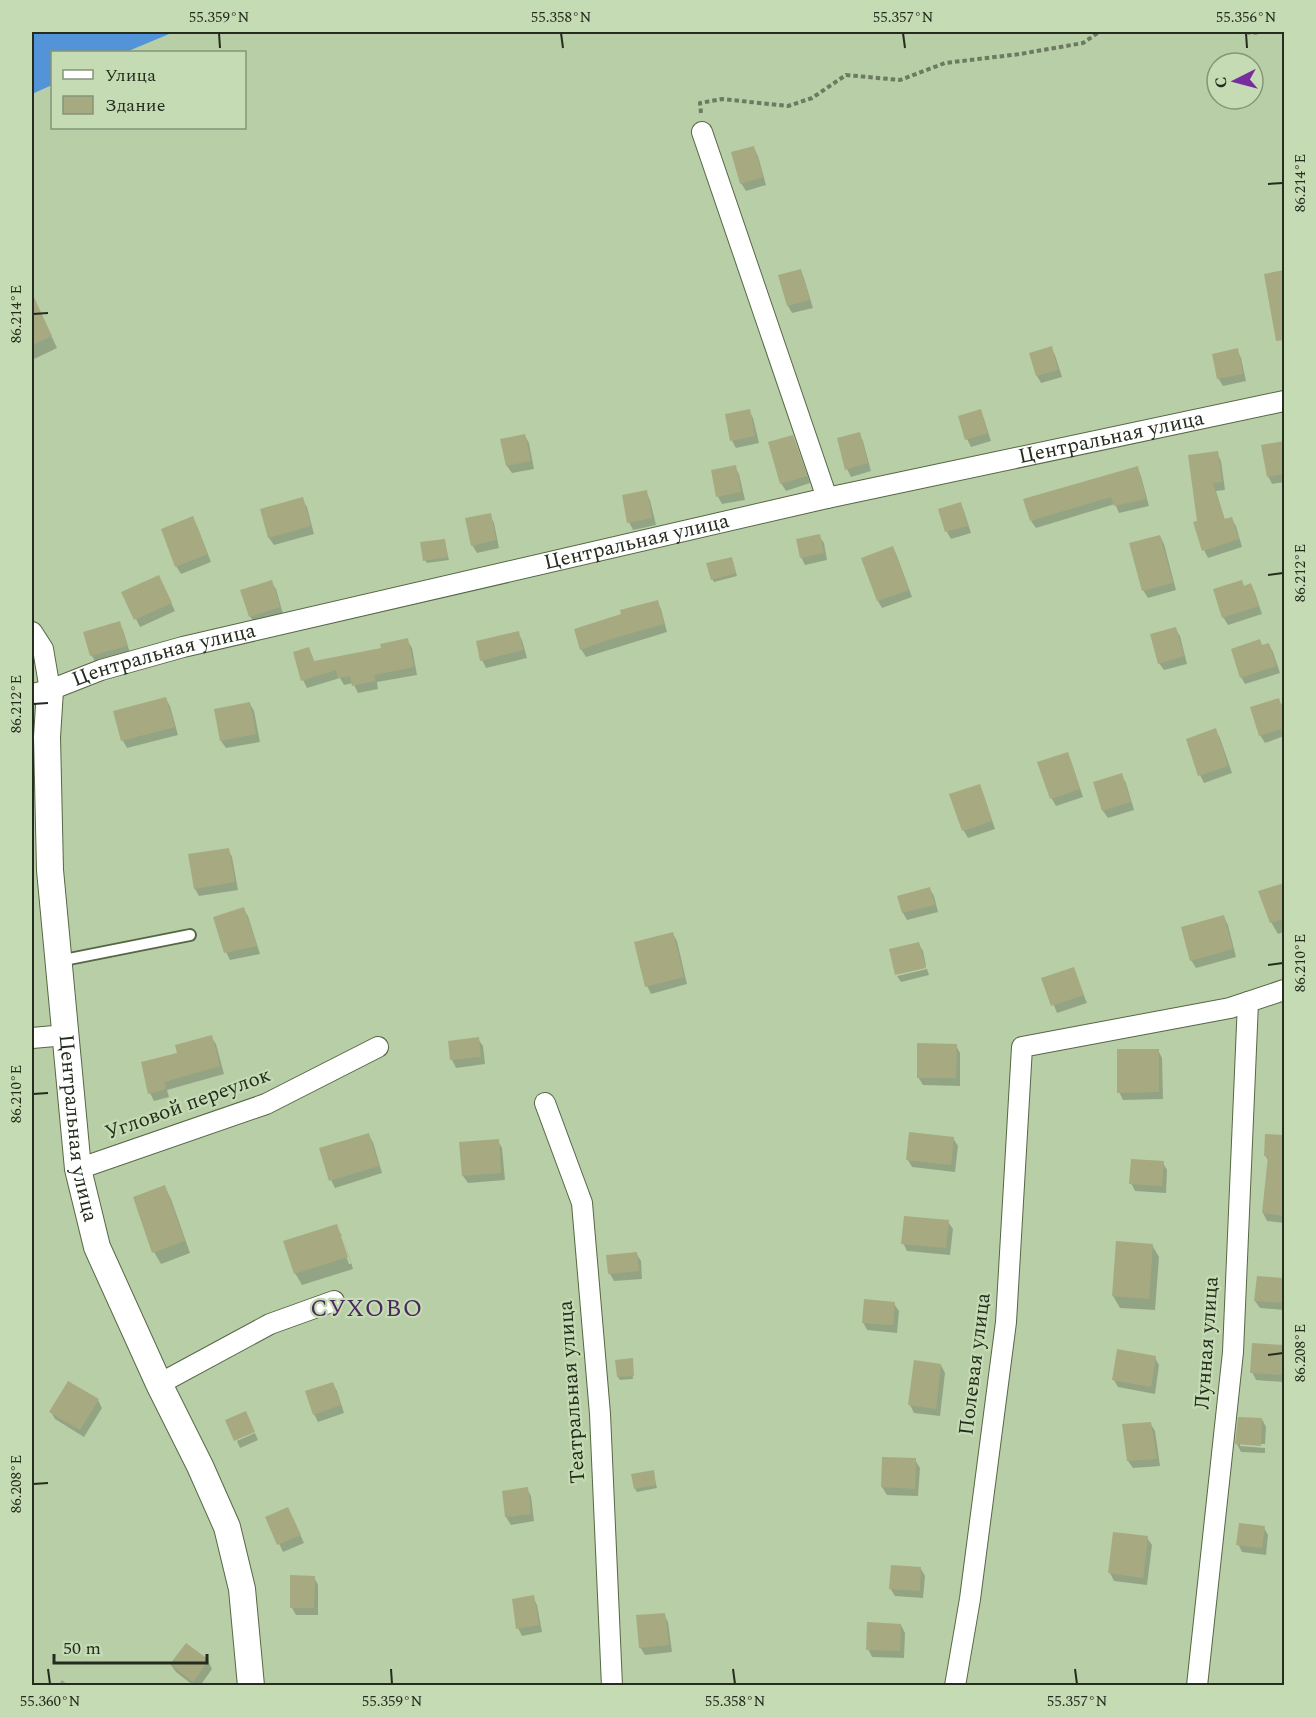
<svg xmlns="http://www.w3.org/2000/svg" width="1316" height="1717" viewBox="0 0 1316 1717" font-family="Spectral,serif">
  <rect width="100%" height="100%" fill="#b8cea7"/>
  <!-- water -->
  <path fill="#5393d7" d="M32,32H174L126,52H52V85L32,94Z"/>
  <!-- shadow -->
  <path fill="#0003" d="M754,148L758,156L766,185L746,191L741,183Z
    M800,270L804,278L813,308L792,313L788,306L780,276Z
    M1284,271V326L1279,327L1265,275Z
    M32,295L57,348L32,360Z
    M1051,348L1055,355L1062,377L1041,383L1037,376Z
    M1237,350L1241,358L1246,381L1223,386L1218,378Z
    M749,410L753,418L759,443L736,448L732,441Z
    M980,411L984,419L991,441L971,447L967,439Z
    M859,434L863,441L871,471L851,477L847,469Z
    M525,436L529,443L534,469L512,473L507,466L502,440Z
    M792,436L796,444L810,483L786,491L781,483Z
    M1283,443L1284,446V482L1272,484L1268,476Z
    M1217,453L1221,461L1225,490L1216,491L1225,520L1231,518L1236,526L1242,547L1208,558L1204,550L1198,522Z
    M735,467L739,474L745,500L722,504L718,497Z
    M1137,468L1141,476L1149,506L1119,513L1115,504L1036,528L1031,521Z
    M646,492L650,500L656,525L633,530L629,522Z
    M302,499L307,507L314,534L274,545L269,538L262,510Z
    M960,503L964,511L971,533L951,539L947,532L940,510Z
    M490,515L494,523L499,548L477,553L472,545Z
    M197,526L211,562L181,574L176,566Z
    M819,536L824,543L827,560L805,565L801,557Z
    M1160,536L1164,544L1176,590L1148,598L1143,590Z
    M444,540L449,560L427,563L425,560Z
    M893,548L897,556L912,597L882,608L878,601Z
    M733,562L737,576L714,582L712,579Z
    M271,582L276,589L283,614L254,623L250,616Z
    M162,584L175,611L140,627L123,593Z
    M1251,585L1255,593L1262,614L1228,625L1223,617L1244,587Z
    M657,601L661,609L667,632L586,657L581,649Z
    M119,623L123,630L130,653L96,663L92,656L85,633Z
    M1175,628L1180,636L1187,664L1164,670L1159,663Z
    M518,633L522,640L527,658L486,668L482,660Z
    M407,640L412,648L417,675L377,682L378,689L358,693L353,683L344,685L340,678L307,688L303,680L309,649L315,663L383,650Z
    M1269,645L1273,652L1280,673L1245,684L1241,677L1263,647Z
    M165,698L170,706L178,735L127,748L123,741L115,712Z
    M250,704L254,711L260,742L226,748L221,741Z
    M1284,704V736L1265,743L1260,735L1282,705Z
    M1215,730L1220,738L1232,773L1204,783L1200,775Z
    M1067,754L1071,761L1083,797L1056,806L1052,799L1039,763Z
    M1121,775L1126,783L1134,810L1108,818L1103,811Z
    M979,786L983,793L995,829L968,838L964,831L951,795Z
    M228,849L232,857L238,890L199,896L195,889Z
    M1284,885V932L1278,934L1271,922L1260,892Z
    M930,889L934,896L938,912L907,920L903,913L899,897Z
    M243,909L248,916L260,954L230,960L226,952Z
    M1224,917L1228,925L1236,957L1196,968L1191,960Z
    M673,934L677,941L687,984L651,994L647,986Z
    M918,943L923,951L926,966L896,973Z
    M1073,968L1087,1003L1057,1013L1043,979Z
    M927,969L929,975L901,982L897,976Z
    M211,1037L216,1044L224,1074L167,1090L169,1097L154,1101L150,1093L179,1054Z
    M478,1039L483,1046L485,1064L456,1068L452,1060L449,1042Z
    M956,1045L960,1053V1086L923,1085L918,1077Z
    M1158,1050L1162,1058L1163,1099L1123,1100L1119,1092Z
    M368,1135L373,1142L382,1173L335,1188L331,1180Z
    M1266,1135L1284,1136V1223L1267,1221L1263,1213L1269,1162L1265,1155Z
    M953,1138L958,1146L955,1172L912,1167L908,1160Z
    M498,1141L502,1148L505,1180L468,1183L463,1176Z
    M1163,1163L1167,1170L1166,1193L1135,1191L1131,1183Z
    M165,1187L171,1199L190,1253L161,1264L154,1252Z
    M948,1222L953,1229L950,1255L907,1251L903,1243Z
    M336,1226L342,1236H339L349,1264H351L343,1237L353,1269L302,1285L295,1273Z
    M1152,1245L1159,1257L1155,1310L1120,1308L1113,1296Z
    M636,1253L641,1261L642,1279L614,1281L610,1274L608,1256Z
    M1258,1277L1284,1279V1310L1260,1308L1255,1301Z
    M894,1304L899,1311L897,1333L867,1330L863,1322Z
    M1254,1345L1284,1347V1382L1256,1380L1252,1372Z
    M1155,1358L1159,1365L1155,1394L1118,1387L1114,1380Z
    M632,1361L633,1379L620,1380L618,1377Z
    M941,1365L945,1373L940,1416L914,1413L910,1405Z
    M333,1384L337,1391L344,1413L318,1422L314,1414Z
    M98,1400L102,1408L84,1437L55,1419L51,1412Z
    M1262,1419L1266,1427L1265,1444L1240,1443V1446L1265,1448V1453L1241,1452L1237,1444Z
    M1150,1423L1155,1431L1160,1466L1133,1468L1128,1461Z
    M255,1433L258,1440L240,1448L237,1441Z
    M915,1460L920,1468L918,1496L887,1495L882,1487Z
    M653,1472L657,1488L637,1492L635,1489Z
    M527,1489L531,1496L534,1521L511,1525L506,1517L503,1492Z
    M292,1517L304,1543L283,1552L267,1518Z
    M1264,1528L1268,1535L1266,1555L1242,1552L1238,1544Z
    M1147,1538L1152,1545L1147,1585L1114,1581L1110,1573Z
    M921,1569L925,1576L923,1598L895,1596L890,1588Z
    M314,1577L318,1585V1615H296L292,1608Z
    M533,1597L537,1605L542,1632L522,1636L518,1628Z
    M664,1615L668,1622L672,1652L645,1655L640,1647Z
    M901,1625L905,1633L904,1658L872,1657L868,1649Z
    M208,1661L212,1669L200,1686H194L176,1672L171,1665Z
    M62,1680L69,1686H58Z"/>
  <!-- building -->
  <path fill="#a7aa81" d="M754,146L763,177L740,184L731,152Z
    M801,269L810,300L787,306L778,275Z
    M1284,270V340L1276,341L1264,274Z
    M32,293L52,336L32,345Z
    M1052,346L1058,370L1036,376L1029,353Z
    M1238,348L1243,374L1217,379L1212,354Z
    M750,409L755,436L730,441L725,414Z
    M981,409L988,433L965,440L958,416Z
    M860,432L868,463L845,470L837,438Z
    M525,434L531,461L506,466L500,439Z
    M793,435L807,476L780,484L768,442Z
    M1284,441V474L1267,477L1261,445Z
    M1218,451L1222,482L1213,483L1224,519L1232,517L1239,539L1202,551L1193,522L1197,521L1188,455Z
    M736,465L741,492L716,497L711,470Z
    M1138,466L1146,499L1114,506L1111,497L1030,521L1023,499Z
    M647,490L652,518L627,523L622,495Z
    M303,497L311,526L268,538L260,509Z
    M961,502L968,526L945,532L938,509Z
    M491,513L496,540L471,546L465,518Z
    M193,516L208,554L175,567L161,529Z
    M820,534L824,553L800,558L796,539Z
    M1160,535L1173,583L1142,591L1129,543Z
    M445,539L448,557L423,561L420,542Z
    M893,546L909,590L877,601L861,558Z
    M732,557L736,573L711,580L706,563Z
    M159,575L172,603L134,620L121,592Z
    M272,580L280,607L249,617L240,590Z
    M1242,580L1244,586L1251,583L1259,606L1222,618L1213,589Z
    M658,600L664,624L611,639L580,650L574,629L621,614L620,610Z
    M120,621L127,646L90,656L83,632Z
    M1176,627L1184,656L1158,664L1150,634Z
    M519,631L523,650L480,661L476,641Z
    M408,638L414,667L374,675L375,681L352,686L350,676L338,678L336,670L301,681L293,652L309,647L314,661L381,648L380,644Z
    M1260,639L1262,645L1269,643L1276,666L1240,678L1231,649Z
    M166,697L175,727L121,741L113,711Z
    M1279,698L1281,704L1284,703V728L1259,736L1250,707Z
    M250,702L256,734L220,741L214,709Z
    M1216,728L1228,766L1198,776L1186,739Z
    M1068,752L1080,789L1050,799L1037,762Z
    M1122,773L1131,802L1102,811L1093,782Z
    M980,784L992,821L962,831L949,794Z
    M229,848L235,882L194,889L188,854Z
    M1284,883V919L1270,923L1258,891Z
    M930,887L935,905L902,913L897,896Z
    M244,907L257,946L224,953L213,917Z
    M1224,915L1233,949L1190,961L1181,927Z
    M673,932L684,977L645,987L634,942Z
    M919,942L926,968L895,975L889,949Z
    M1074,967L1084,995L1051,1006L1041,978Z
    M212,1035L220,1066L164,1082L166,1089L148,1094L141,1062L177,1053L175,1045Z
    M479,1037L481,1057L450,1060L448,1041Z
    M917,1043L957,1044L956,1078H917Z
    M1117,1049H1159V1092L1117,1093Z
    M909,1132L954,1137L951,1165L906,1160Z
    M369,1133L379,1166L329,1181L319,1148Z
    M1265,1134L1284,1135V1216L1262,1213L1268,1156H1264Z
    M499,1139L501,1173L462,1176L459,1142Z
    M1131,1159L1164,1161L1162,1186L1129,1184Z
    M165,1185L185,1241L152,1253L133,1197Z
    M904,1216L949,1220L946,1248L901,1244Z
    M337,1224L348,1257L294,1274L283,1241Z
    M1116,1241L1153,1244L1149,1299L1112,1296Z
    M637,1252L639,1271L608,1274L606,1255Z
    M1257,1276L1284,1278V1303L1254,1301Z
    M864,1299L895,1302L893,1325L862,1323Z
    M1252,1343L1284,1345V1375L1250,1373Z
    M1117,1349L1156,1356L1151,1387L1112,1380Z
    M633,1358L634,1376L617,1377L615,1360Z
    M914,1360L941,1364L936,1409L908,1405Z
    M68,1381L99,1399L80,1430L49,1412Z
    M333,1382L341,1405L313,1415L305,1391Z
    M246,1411L255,1432L234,1441L225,1420Z
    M1238,1417L1262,1418L1261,1446L1235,1444Z
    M1151,1422L1157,1459L1127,1461L1122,1424Z
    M882,1457L916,1458L915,1489L881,1487Z
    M654,1470L656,1485L634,1489L631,1474Z
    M528,1487L531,1514L505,1517L502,1491Z
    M288,1507L301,1535L277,1545L265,1517Z
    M1239,1523L1265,1526L1262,1548L1236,1545Z
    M1113,1532L1148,1536L1143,1578L1108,1573Z
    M891,1565L921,1567L920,1591L889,1589Z
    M290,1575L315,1576L314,1608H290Z
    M534,1595L539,1625L516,1629L512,1599Z
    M665,1613L669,1645L639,1648L636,1615Z
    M867,1622L901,1624L900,1651L866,1650Z
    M186,1643L209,1660L193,1682L170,1664Z"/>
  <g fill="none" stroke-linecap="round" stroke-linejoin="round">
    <defs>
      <path id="service" d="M59,961L190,935"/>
      <g id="minor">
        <path d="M702,132L827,498"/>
        <path d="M32,632L43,649L50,690"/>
        <path id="s1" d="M32,694L50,690L101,670L183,647L827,498L1284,401"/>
        <path d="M32,1038L66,1035"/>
        <path d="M545,1103L582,1203L600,1414L612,1686"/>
        <path d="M78,1169L266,1104L378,1047"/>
        <path d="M159,1384L270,1324L334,1301"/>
        <path d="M955,1686L970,1599L1006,1322L1022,1047L1230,1008L1284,990"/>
        <path d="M1197,1686L1233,1352L1248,1002"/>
      </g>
      <g id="tertiary">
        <path id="s2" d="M50,690L47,737L50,870L78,1169L97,1247L159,1384L200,1466L227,1527L242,1589L251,1686"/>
      </g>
    </defs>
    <!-- service casing -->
    <use href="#service" stroke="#556845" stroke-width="14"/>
    <!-- minor casing -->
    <use href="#minor" stroke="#556845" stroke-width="22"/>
    <!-- tertiary casing -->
    <use href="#tertiary" stroke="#556845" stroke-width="28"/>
    <!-- path -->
    <path stroke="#6c7b60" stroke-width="4" stroke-dasharray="4.5 3" stroke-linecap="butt" d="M1246,32L1251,33L1260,32
      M701,113L700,103L722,99L788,106L812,98L846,75L900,80L945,63L1020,54L1083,43L1099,32"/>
    <!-- service -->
    <use href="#service" stroke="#fff" stroke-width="10"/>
    <!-- minor -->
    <use href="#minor" stroke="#fff" stroke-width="20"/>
    <!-- tertiary -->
    <use href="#tertiary" stroke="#fff" stroke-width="26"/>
  </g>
  <!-- ticks -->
  <path fill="none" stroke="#242c1d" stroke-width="2" d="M219,33L220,48M561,33L563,48M903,33L905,48M1246,33L1247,48M1268,184L1283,183M33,314L48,313M1268,575L1283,573M33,704L48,703M1268,965L1283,963M33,1094L48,1093M1268,1355L1283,1353M33,1484L48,1483M48,1669L50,1684M391,1669L392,1684M733,1669L735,1684M1075,1669L1077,1684"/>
  <g text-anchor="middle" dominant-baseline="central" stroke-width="4.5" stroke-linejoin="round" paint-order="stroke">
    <!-- street labels -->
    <g font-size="21" fill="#242c1d" stroke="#c5dbb4">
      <text stroke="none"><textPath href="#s1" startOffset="1110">Центральная улица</textPath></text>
      <text stroke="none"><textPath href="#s1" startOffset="624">Центральная улица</textPath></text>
      <text stroke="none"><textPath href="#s1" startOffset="138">Центральная улица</textPath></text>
      <text transform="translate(188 1104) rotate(-20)">Угловой переулок</text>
      <text stroke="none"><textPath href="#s2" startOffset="440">Центральная улица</textPath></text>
      <text transform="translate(1207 1343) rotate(-86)">Лунная улица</text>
      <text transform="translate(975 1364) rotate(-83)">Полевая улица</text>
      <text transform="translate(572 1392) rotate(-94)">Театральная улица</text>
    </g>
    <!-- quarter labels -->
    <g font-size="24" letter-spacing="1.5" fill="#4a275e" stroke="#c5dbb4">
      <text x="367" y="1309">СУХОВО</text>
    </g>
  </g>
  <!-- border -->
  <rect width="1316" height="1717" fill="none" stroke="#c5dbb4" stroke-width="66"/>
  <!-- legend -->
  <rect x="51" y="51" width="195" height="78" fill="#c5dbb4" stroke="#859578" stroke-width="1.5"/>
  <rect x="63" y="70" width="30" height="9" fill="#ffffff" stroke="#859578" stroke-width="1.5"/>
  <text x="105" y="81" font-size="18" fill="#242c1d">Улица</text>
  <rect x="63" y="96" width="30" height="18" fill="#a7aa81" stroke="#859578" stroke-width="1.5"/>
  <text x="105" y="111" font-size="18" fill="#242c1d">Здание</text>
  <!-- north arrow -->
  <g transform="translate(1235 81) rotate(264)"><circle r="28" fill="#c5dbb4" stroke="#859578" stroke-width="1.5"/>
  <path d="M0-4.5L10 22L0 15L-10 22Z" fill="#782d9f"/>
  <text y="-9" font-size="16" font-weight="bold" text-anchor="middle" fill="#242c1d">С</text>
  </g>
  <!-- scale -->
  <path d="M54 1654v9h153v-9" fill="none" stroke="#242c1d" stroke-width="3"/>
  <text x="63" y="1654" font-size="18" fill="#242c1d" stroke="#c5dbb4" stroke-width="4.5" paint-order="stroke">50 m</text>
  <rect x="33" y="33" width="1250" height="1651" fill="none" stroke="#242c1d" stroke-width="2"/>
  <g font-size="15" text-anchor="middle" fill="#242c1d">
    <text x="219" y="22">55.359°N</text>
    <text x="561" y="22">55.358°N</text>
    <text x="903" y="22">55.357°N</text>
    <text x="1246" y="22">55.356°N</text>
    <text transform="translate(1300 183) rotate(-90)" y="5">86.214°E</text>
    <text transform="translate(16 314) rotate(-90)" y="5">86.214°E</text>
    <text transform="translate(1300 573) rotate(-90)" y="5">86.212°E</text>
    <text transform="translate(16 704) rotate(-90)" y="5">86.212°E</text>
    <text transform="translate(1300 963) rotate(-90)" y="5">86.210°E</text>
    <text transform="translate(16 1094) rotate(-90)" y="5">86.210°E</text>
    <text transform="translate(1300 1353) rotate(-90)" y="5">86.208°E</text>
    <text transform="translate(16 1484) rotate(-90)" y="5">86.208°E</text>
    <text x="50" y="1706">55.360°N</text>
    <text x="392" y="1706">55.359°N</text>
    <text x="735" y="1706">55.358°N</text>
    <text x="1077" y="1706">55.357°N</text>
  </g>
</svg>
